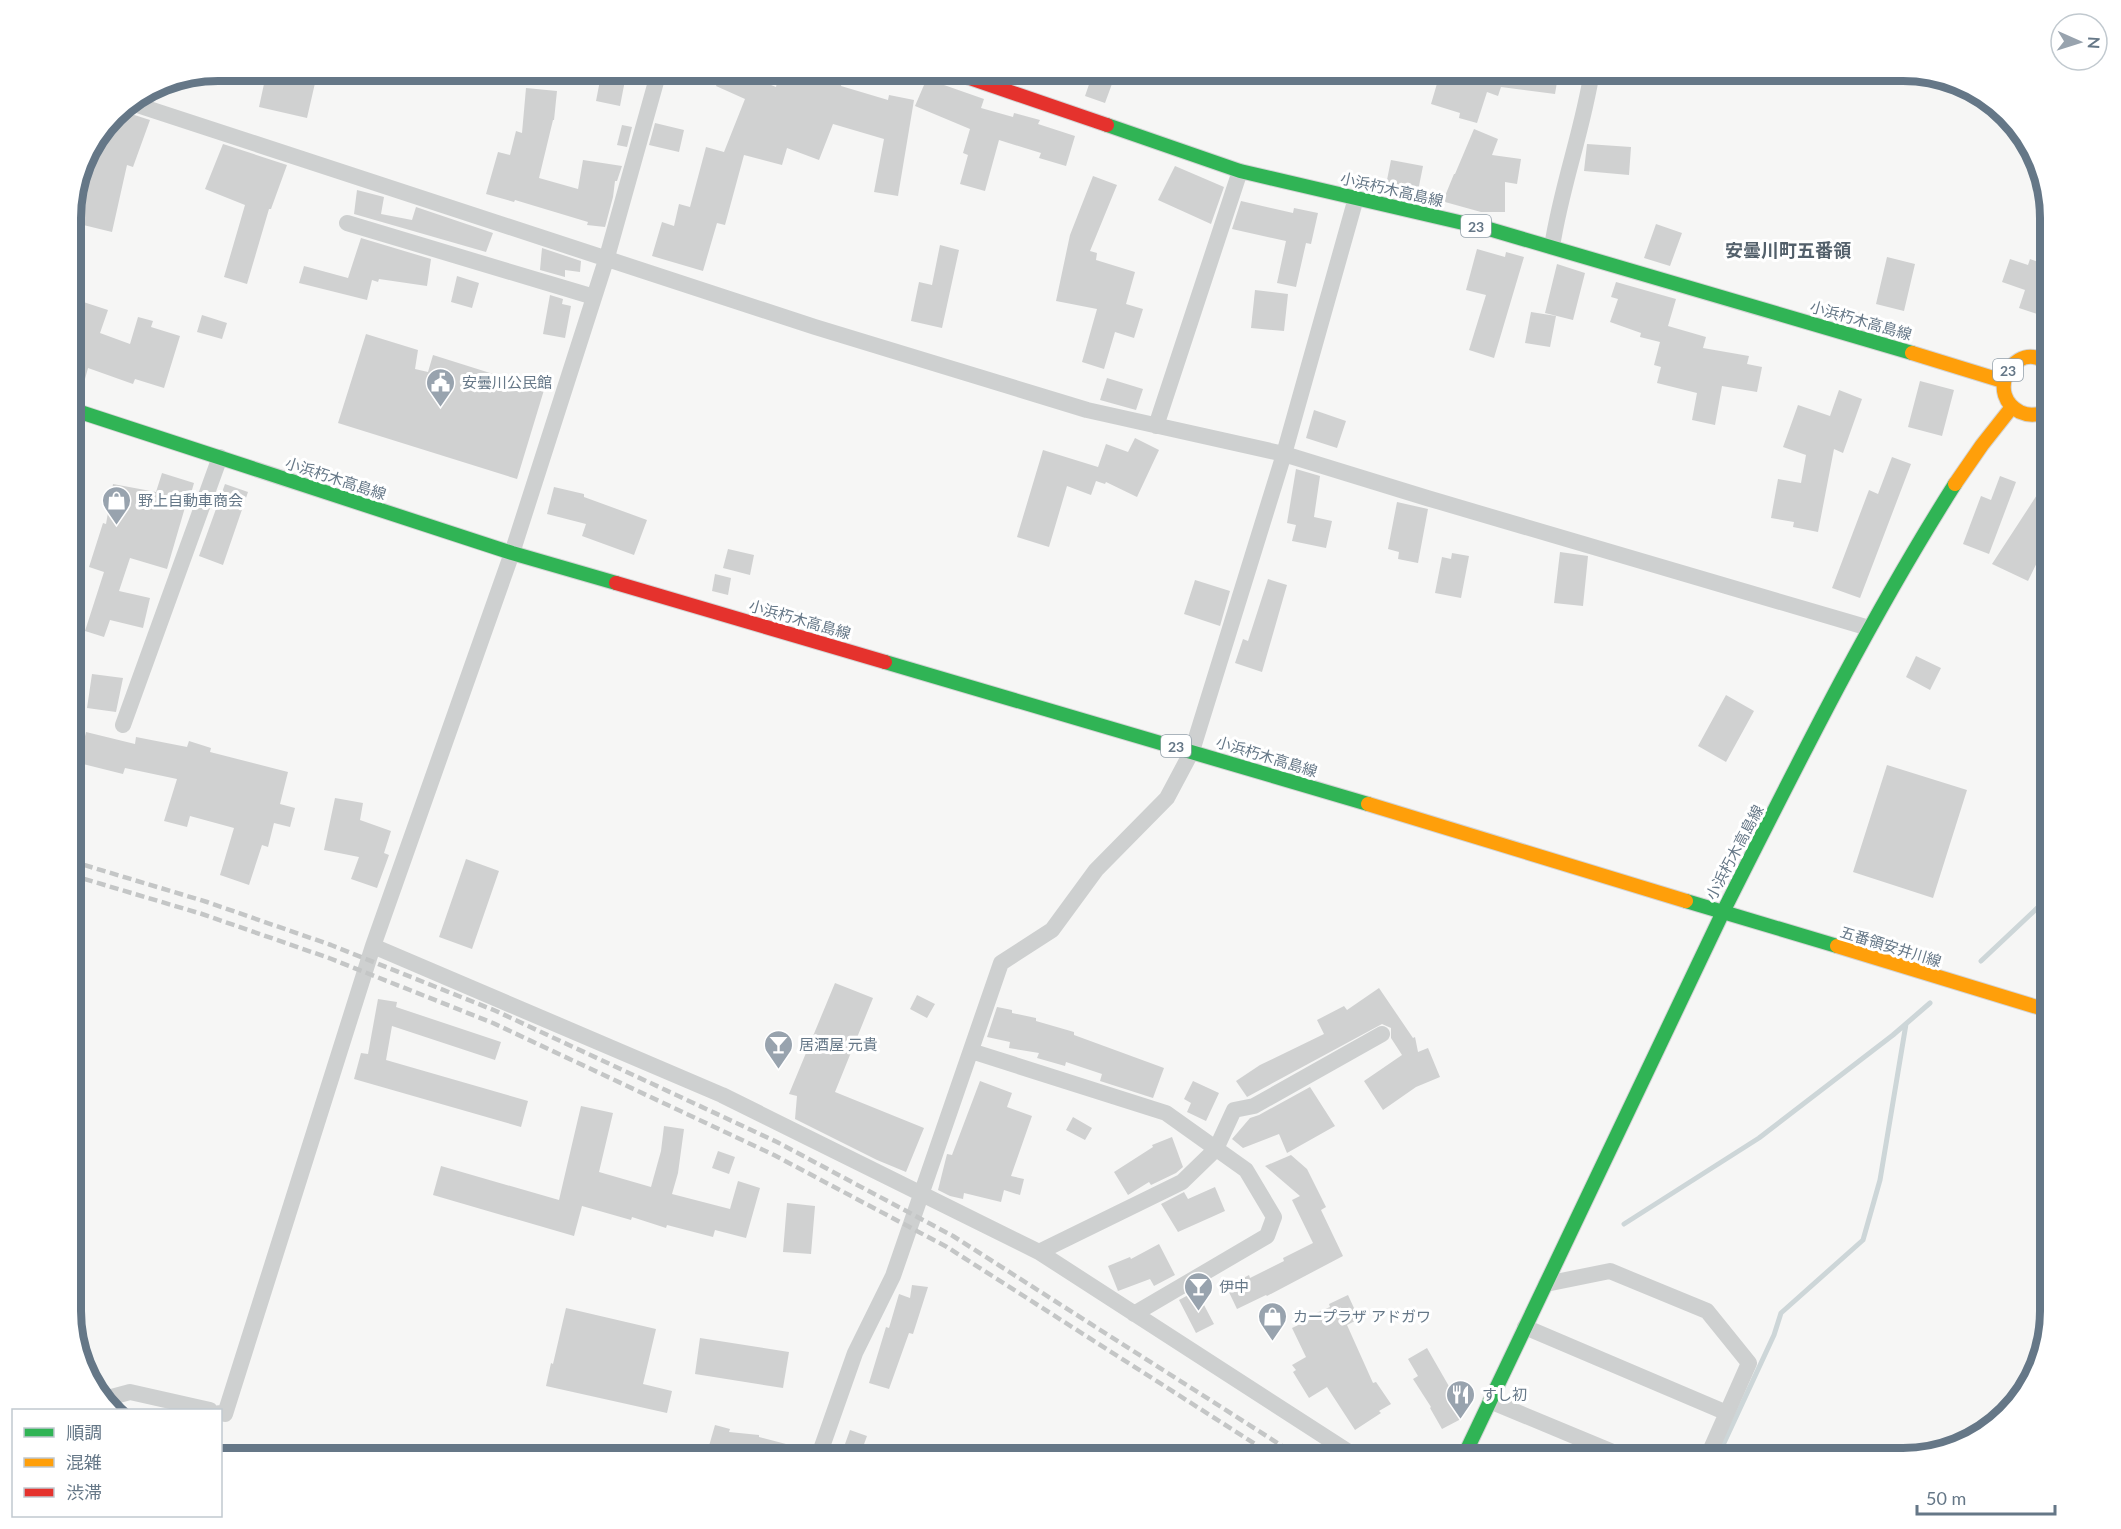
<svg xmlns="http://www.w3.org/2000/svg" width="2121" height="1529" viewBox="0 0 2121 1529" font-family="Lato,'Noto Sans JP',sans-serif">
  <rect width="100%" height="100%" fill="#f6f6f5"/>
  <g fill="none" stroke-linecap="round" stroke-linejoin="round">
    <!-- stream -->
    <path stroke="#cdd6d8" stroke-width="5" d="M1981,961L2050,896
      M1624,1224L1759,1138L1893,1035L1930,1003
      M1717,1458L1774,1335L1781,1313L1863,1240L1880,1180L1906,1024"/>
  </g>
  <!-- building -->
  <path fill="#d0d1d1" d="M267,70H318L307,118L259,107Z
    M602,70H627L620,106L596,101Z
    M723,70H749L747,75L776,87L780,70H845L841,86L888,100L889,95L914,100L898,196L874,192L884,139L833,124L819,160L787,148L782,165L744,155L725,225L717,223L703,271L652,256L662,222L674,226L679,204L690,207L706,147L724,152L745,99L716,86Z
    M1094,70H1117L1105,103L1085,96Z
    M1441,70H1559L1555,94L1501,87L1498,96L1487,92L1477,123L1459,118L1460,113L1431,104Z
    M930,71L934,73L937,80L944,85L984,99L981,108L1013,117L1014,113L1040,120L1038,124L1075,136L1066,166L1039,158L1041,153L999,140L985,191L960,184L968,155L963,153L970,129L915,106Z
    M526,88L557,91L554,120H553L539,178L578,189L583,160L622,166L617,181H615L613,197L605,227L587,225L588,222L515,200L514,202L486,194L498,152L510,155L516,131L522,133Z
    M120,108L125,112L150,120L133,167L127,165L112,232L71,222V208L86,153Z
    M655,123L684,130L679,152L649,145Z
    M622,125L632,127L627,147L617,145Z
    M1474,129L1498,139L1492,155L1521,159L1517,184L1505,182V212H1481L1445,202V196L1454,174H1455Z
    M223,144L287,165L271,209H269L247,284L224,277L245,205L205,189Z
    M1587,144L1631,147L1629,175L1584,171Z
    M1391,160L1423,166L1418,191L1386,185Z
    M1175,166L1224,187L1211,224L1158,200Z
    M1093,176L1117,185L1090,251L1097,253L1096,260L1135,272L1126,304L1143,309L1134,338L1115,332L1104,369L1082,362L1097,309L1056,301L1070,235Z
    M357,190L384,197L381,214L412,220L416,207L493,233L486,252L354,214Z
    M1241,201L1293,213L1294,208L1318,213L1311,244L1306,243L1296,287L1277,283L1286,241L1232,229Z
    M1656,224L1682,233L1670,266L1644,258Z
    M361,238L431,259L427,286L379,279L378,282L372,280L367,300L299,283L304,266L348,278Z
    M940,245L959,250L942,328L911,321L919,282L932,285Z
    M542,248L581,261L580,272L565,270V277L540,270Z
    M1477,249L1505,257L1506,252L1524,257L1494,358L1469,350L1486,295L1466,290Z
    M1887,257L1915,264L1904,311L1876,304Z
    M2010,259L2028,265L2030,259L2050,266V282L2040,315L2019,308L2025,290L2002,282Z
    M1557,264L1585,273L1573,320L1545,313Z
    M457,276L479,283L472,308L451,302Z
    M1616,282L1676,299L1668,326L1706,337L1703,348L1749,356L1747,364L1762,367L1757,392L1722,386L1715,425L1692,420L1697,393L1657,383L1661,367L1654,365L1660,342L1640,337L1641,333L1610,322L1618,299L1611,297Z
    M1255,290L1288,294L1284,331L1251,328Z
    M550,295L563,299L562,304L571,306L565,338L543,334Z
    M71,298L108,310L100,333L130,344L138,317L153,321L151,327L180,336L164,388L135,379L133,384L88,368L85,379L71,374Z
    M1531,312L1556,316L1550,347L1525,343Z
    M202,315L227,323L222,339L197,332Z
    M366,334L418,350L415,369L428,372L433,355L544,390L517,479L338,423Z
    M1107,378L1143,389L1136,410L1100,400Z
    M1920,381L1954,390L1942,436L1908,427Z
    M1839,390L1862,399L1843,453L1834,449L1818,532L1793,527L1794,522L1771,518L1778,479L1801,483L1806,455L1783,447L1798,405L1830,416Z
    M1314,410L1346,421L1337,448L1306,438Z
    M1135,438L1159,450L1137,497L1106,482L1105,484L1096,481L1091,495L1067,486L1049,547L1017,537L1043,450L1098,467L1106,444L1128,452Z
    M1892,457L1911,464L1860,598L1832,588L1869,490L1878,494Z
    M1296,469L1320,476L1314,517L1332,521L1326,548L1292,541L1296,525L1287,523Z
    M162,473L194,483L188,504H186L167,569L130,558L119,591L150,598L143,628L110,620L104,637L85,631L104,572L89,567L103,523L106,524L113,484L156,492Z
    M2050,475V536L2028,581L1992,564Z
    M2000,476L2016,482L1989,554L1963,544L1981,496L1991,500Z
    M225,484L248,492L223,565L199,556Z
    M554,487L584,494V497L647,520L634,555L582,536L586,524L547,514Z
    M1397,502L1428,509L1418,563L1398,559L1399,552L1388,549Z
    M728,549L754,555L750,575L723,568Z
    M1560,552L1588,556L1583,606L1554,603Z
    M1452,553L1469,556L1461,598L1435,593L1442,557L1451,559Z
    M715,574L731,578L728,595L712,591Z
    M1268,579L1287,585L1262,672L1235,663L1243,639L1248,641Z
    M1195,580L1230,591L1220,626L1184,614Z
    M1916,656L1941,668L1930,690L1906,677Z
    M92,674L123,678L116,712L87,708Z
    M1726,695L1754,711L1726,762L1698,746Z
    M86,732L135,744L136,737L187,747L189,741L211,748L210,752L288,772L280,804L295,808L290,827L274,823L268,847L262,845L249,885L220,875L234,828L190,816L187,827L164,821L177,779L125,768L123,774L79,763Z
    M1887,765L1967,790L1933,898L1853,872Z
    M335,798L363,803L360,820L391,831L384,853L389,855L377,888L351,879L359,857L324,850Z
    M466,859L499,871L472,949L439,937Z
    M835,983L873,998L835,1092L924,1128L906,1172L877,1160L795,1119L797,1096L789,1094Z
    M1379,988L1413,1038L1415,1037L1418,1052L1428,1048L1440,1077L1416,1087L1383,1110L1364,1081L1402,1055L1391,1038V1028L1382,1024L1247,1097L1236,1081L1260,1065L1324,1034L1317,1020L1344,1006L1347,1010Z
    M917,995L935,1004L927,1018L910,1009Z
    M378,999L397,1002L396,1007L501,1042L495,1060L392,1026L386,1060L528,1101L521,1127L354,1079L361,1053L368,1054Z
    M997,1007L1012,1010V1013L1036,1018V1021L1074,1032V1035L1164,1068L1153,1098L1100,1081L1102,1074L1066,1062L1065,1066L1037,1058L1039,1053L1009,1048L1010,1042L987,1037Z
    M980,1081L1012,1093L1007,1107L1032,1116L1011,1176L1024,1179L1020,1195L1004,1190L1001,1202L964,1193L963,1199L950,1196L938,1190L947,1154L952,1155Z
    M1193,1081L1219,1093L1206,1121L1187,1112L1191,1103L1184,1099Z
    M1310,1087L1335,1126L1287,1153L1279,1134L1243,1148L1232,1139L1250,1118L1259,1115Z
    M581,1106L613,1113L599,1172L651,1187L661,1151L664,1126L684,1129L678,1173L672,1194L730,1209L738,1181L760,1188L746,1238L715,1230L713,1237L667,1225L666,1228L632,1217L631,1220L582,1206L574,1236L433,1195L441,1166L559,1200Z
    M1073,1117L1092,1128L1085,1140L1066,1130Z
    M1172,1137L1183,1167L1176,1173L1151,1185L1149,1182L1128,1195L1114,1172L1153,1147L1152,1145Z
    M718,1151L735,1157L729,1174L712,1168Z
    M1291,1155L1307,1169L1326,1207L1321,1210L1343,1256L1267,1296L1266,1295L1237,1309L1227,1288L1232,1285V1284L1249,1275L1250,1278L1284,1261L1283,1258L1313,1243L1292,1200L1300,1196L1265,1166Z
    M1215,1187L1225,1211L1178,1232L1161,1204L1184,1192L1188,1199Z
    M787,1203L815,1206L811,1254L783,1252Z
    M1159,1244L1175,1275L1154,1286L1150,1279L1118,1291L1108,1266L1130,1257L1131,1259Z
    M912,1285L928,1287L913,1334L909,1333L889,1389L869,1383L886,1327L889,1328L899,1294L910,1298Z
    M1194,1292L1203,1306L1204,1305L1214,1324L1196,1333L1179,1300Z
    M1348,1295L1359,1319L1347,1325L1373,1383L1376,1382L1391,1404L1379,1411L1381,1413L1355,1430L1327,1387L1309,1398L1293,1372L1296,1370L1292,1365L1306,1357L1292,1328L1309,1320L1307,1317L1330,1307L1329,1304Z
    M566,1308L656,1329L643,1384L672,1391L667,1413L546,1386L551,1363L553,1364Z
    M700,1338L789,1352L783,1388L695,1374Z
    M1427,1348L1458,1402L1474,1393L1461,1419L1442,1429L1430,1408L1431,1407L1413,1379L1418,1376L1408,1359Z
    M715,1425L730,1429L729,1432L759,1435V1437L786,1444L783,1458H734V1453L709,1446Z
    M850,1430L867,1436L859,1458H840Z"/>
  <g fill="none" stroke-linecap="round" stroke-linejoin="round">
    <defs>
      <path id="fast" d="M1107,125L1240,171L1489,229L1912,353
        M71,409L512,553L616,583
        M885,662L1368,804
        M1686,901L1723,912C1796,767 1868,621 1955,484
        M1463,1458L1723,912L1837,946"/>
      <path id="slow" d="M1912,353L2003,381
        M2050,365C2046,363 2042,360 2038,358C2010,349 1987,395 2020,412C2031,417 2041,415 2050,408
        M1955,484L1982,445L2012,407
        M1368,804L1686,901
        M1837,946L2050,1011"/>
      <path id="jam" d="M949,71L1107,125
        M616,583L885,662"/>
    </defs>
    <!-- fast casing -->
    <use href="#fast" stroke="#d3d4d5" stroke-width="16"/>
    <!-- slow casing -->
    <use href="#slow" stroke="#d3d4d5" stroke-width="16"/>
    <!-- jam casing -->
    <use href="#jam" stroke="#d3d4d5" stroke-width="16"/>
    <!-- street -->
    <path stroke="#ced0d0" stroke-width="16" d="M128,102L815,327L1087,410L1284,454L1427,498L1869,628
      M347,223L594,297
      M1552,247C1561,187 1583,130 1592,71
      M1156,426L1240,171
      M123,725L220,457
      M373,946L722,1095L1039,1252L1358,1458
      M971,1051L1166,1113L1246,1170L1274,1217L1267,1236L1134,1314
      M1039,1252L1182,1182L1216,1149L1234,1110L1254,1106L1382,1034
      M1546,1284L1610,1271L1707,1311L1749,1363L1707,1458
      M1525,1327L1727,1413
      M104,1399L130,1392L210,1410
      M1490,1401L1627,1458
      M220,1413L225,1414L373,946L512,553L607,257L659,71
      M818,1458L855,1353L893,1276L1001,963L1052,930L1096,870L1167,798L1192,751L1284,454L1356,198"/>
    <!-- fast -->
    <use href="#fast" stroke="#30b455" stroke-width="14"/>
    <!-- slow -->
    <use href="#slow" stroke="#ff9f0a" stroke-width="14"/>
    <!-- jam -->
    <use href="#jam" stroke="#e5322d" stroke-width="14"/>
    <!-- rail -->
    <path stroke="#c4c6c6" stroke-width="4.5" stroke-dasharray="9 4.5" stroke-linecap="butt" d="M71,861L207,902L331,945L496,1011L777,1142L953,1236L1301,1458
      M71,875L202,914L329,958L493,1023L774,1155L947,1247L1277,1458"/>
  </g>
  <!-- icons -->
  <defs>
    <symbol id="civic-pin" viewBox="-11 -11 22 30"><path d="M0 17L-7.5 6A9.5 9.5 0 1 1 7.5 6Z" fill="#98a3ae" stroke="#fff"/><path d="M-.6-6.5H3V-4.5H.6V-3L4-1V1h2V6H-6V1h2V-1L-.6-3ZM-1.2 2.5V6h2.4V2.5Z" fill="#fff"/></symbol>
    <symbol id="shop-pin" viewBox="-11 -11 22 30"><path d="M0 17L-7.5 6A9.5 9.5 0 1 1 7.5 6Z" fill="#98a3ae" stroke="#fff"/><path d="M-5-2.5h2.3a2.7 3.5 0 0 1 5.4 0H5L5.5 6h-11ZM-1.5-2.5h3a1.5 2.3 0 0 0-3 0Z" fill="#fff"/></symbol>
    <symbol id="bar-pin" viewBox="-11 -11 22 30"><path d="M0 17L-7.5 6A9.5 9.5 0 1 1 7.5 6Z" fill="#98a3ae" stroke="#fff"/><path d="M-6-5H6L.8 .8V4.5H3.5V6h-7V4.5H-.8V.8Z" fill="#fff"/></symbol>
    <symbol id="restaurant-pin" viewBox="-11 -11 22 30"><path d="M0 17L-7.5 6A9.5 9.5 0 1 1 7.5 6Z" fill="#98a3ae" stroke="#fff"/><path d="M-5-6h1v4h1v-4h1v4h1v-4h1v5L-1.5 .5V6h-2V.5L-5-1ZM5-6V6H3V1.5H1.5Q1.5-4 5-6Z" fill="#fff"/></symbol>
  </defs>
  <g fill-rule="evenodd">
    <use href="#civic-pin" x="424" y="366" width="33" height="45"/>
    <use href="#shop-pin" x="100" y="484" width="33" height="45"/>
    <use href="#bar-pin" x="762" y="1028" width="33" height="45"/>
    <use href="#bar-pin" x="1182" y="1270" width="33" height="45"/>
    <use href="#shop-pin" x="1256" y="1300" width="33" height="45"/>
    <use href="#restaurant-pin" x="1444" y="1378" width="33" height="45"/>
  </g>
  <g text-anchor="middle" dominant-baseline="central" stroke-width="6" stroke-linejoin="round" paint-order="stroke">
    <!-- shield labels -->
    <g fill="#fff" stroke="#93a0ab" stroke-width="1.5">
      <rect x="1461" y="215" width="30" height="22" rx="4.5"/>
      <rect x="1993" y="359" width="30" height="22" rx="4.5"/>
      <rect x="1161" y="735" width="30" height="22" rx="4.5"/>
    </g>
    <g font-size="14" font-weight="bold" fill="#657787">
      <text x="1476" y="226">23</text>
      <text x="2008" y="370">23</text>
      <text x="1176" y="746">23</text>
    </g>
    <!-- street labels -->
    <g font-size="15" fill="#657787" stroke="#fff">
      <text transform="translate(1392 189) rotate(13)">小浜朽木高島線</text>
      <text transform="translate(1861 320) rotate(16)">小浜朽木高島線</text>
      <text transform="translate(336 478) rotate(18)">小浜朽木高島線</text>
      <text transform="translate(800 619) rotate(16)">小浜朽木高島線</text>
      <text transform="translate(1267 756) rotate(17)">小浜朽木高島線</text>
      <text transform="translate(1734 852) rotate(-62)">小浜朽木高島線</text>
      <text transform="translate(1891 946) rotate(17)">五番領安井川線</text>
    </g>
    <!-- poi labels -->
    <g font-size="15" fill="#657787" stroke="#fff" text-anchor="start">
      <text x="462" y="382">安曇川公民館</text>
      <text x="138" y="500">野上自動車商会</text>
      <text x="799" y="1044">居酒屋 元貴</text>
      <text x="1219" y="1286">伊中</text>
      <text x="1293" y="1316">カープラザ アドガワ</text>
      <text x="1482" y="1394">すし初</text>
    </g>
    <!-- quarter labels -->
    <g font-size="18" font-weight="bold" fill="#53606b" stroke="#fff">
      <text x="1788" y="250">安曇川町五番領</text>
    </g>
  </g>
  <!-- crop -->
  <path d="M0 0H2121V1529H0ZM218 81H1903A137 137 0 0 1 2040 218V1311A137 137 0 0 1 1903 1448H218A137 137 0 0 1 81 1311V218A137 137 0 0 1 218 81Z" fill="#fff" fill-rule="evenodd"/>
  <path fill="none" stroke="#657787" stroke-width="8" d="M218 81H1903A137 137 0 0 1 2040 218V1311A137 137 0 0 1 1903 1448H218A137 137 0 0 1 81 1311V218A137 137 0 0 1 218 81Z"/>
  <!-- legend -->
  <rect x="12" y="1409" width="210" height="108" fill="#ffffff" stroke="#c1c9cf" stroke-width="1.5"/>
  <rect x="24" y="1428" width="30" height="9" fill="#30b455" stroke="#c1c9cf" stroke-width="1.5"/>
  <text x="66" y="1439" font-size="18" fill="#657787">順調</text>
  <rect x="24" y="1458" width="30" height="9" fill="#ff9f0a" stroke="#c1c9cf" stroke-width="1.5"/>
  <text x="66" y="1469" font-size="18" fill="#657787">混雑</text>
  <rect x="24" y="1488" width="30" height="9" fill="#e5322d" stroke="#c1c9cf" stroke-width="1.5"/>
  <text x="66" y="1499" font-size="18" fill="#657787">渋滞</text>
  <!-- north arrow -->
  <g transform="translate(2079 42) rotate(93)"><circle r="28" fill="#ffffff" stroke="#c1c9cf" stroke-width="1.5"/>
  <path d="M0-4.5L10 22L0 15L-10 22Z" fill="#98a3ae"/>
  <text y="-9" font-size="16" font-weight="bold" text-anchor="middle" fill="#657787">N</text>
  </g>
  <!-- scale -->
  <path d="M1917 1505v9h138v-9" fill="none" stroke="#657787" stroke-width="3"/>
  <text x="1926" y="1505" font-size="18" fill="#657787" stroke="#ffffff" stroke-width="4.5" paint-order="stroke">50 m</text>
</svg>
